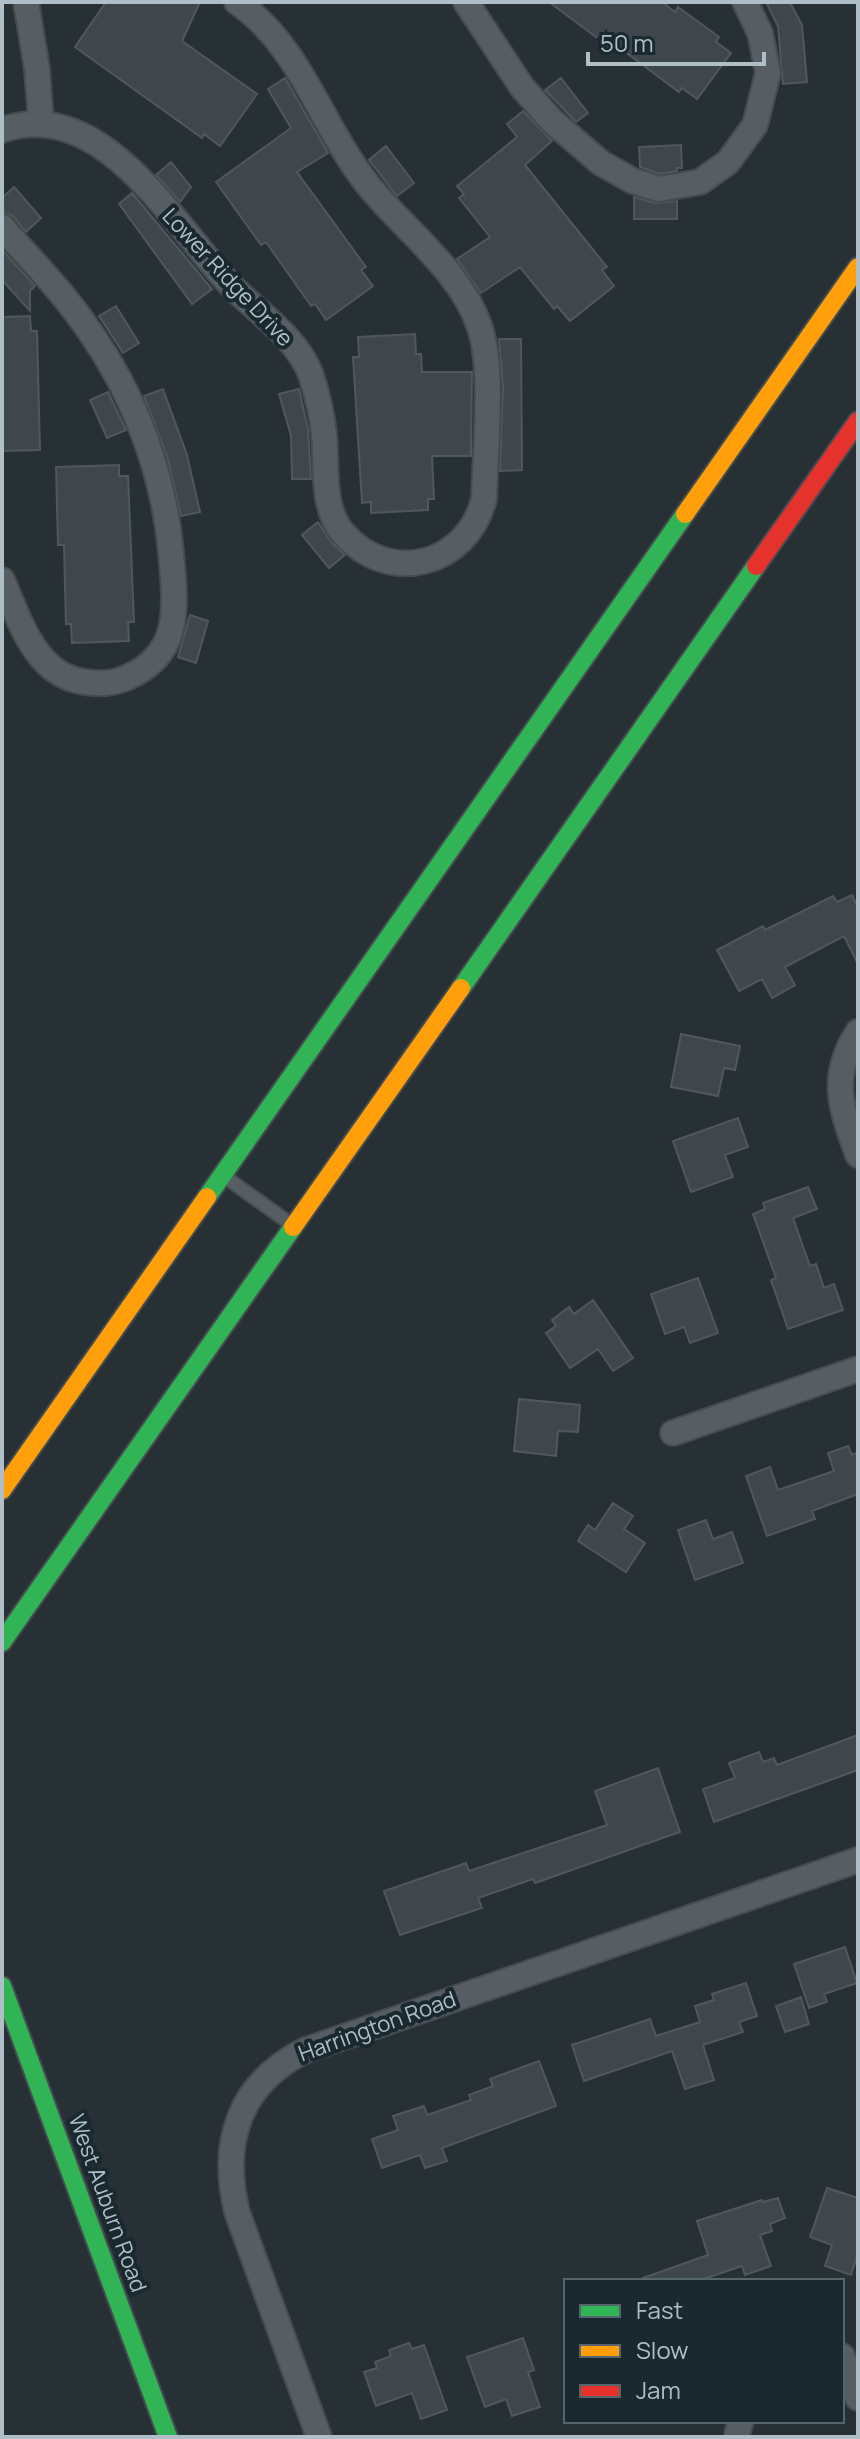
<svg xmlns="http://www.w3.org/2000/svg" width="860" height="2439" viewBox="0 0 860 2439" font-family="Manrope,sans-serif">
  <rect width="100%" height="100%" fill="#273035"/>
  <!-- building -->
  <path fill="#3f474c" stroke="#4f585d" stroke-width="2" d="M106,2H200L182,41L257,94L220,146L204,134L202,138L75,47Z
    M549,2H662L675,12L678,7L719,37L716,42L731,53L697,99L682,88L679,92L616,45L612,49Z
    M766,2H790L802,25L807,82L783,84L778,26Z
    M285,78L328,153L297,172L366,267L361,270L373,286L326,320L315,304L311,306L266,242L261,245L216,182L291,128L268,89Z
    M561,78L588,113L576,122L545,90Z
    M523,111L552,141L525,165L607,267L602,270L614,286L570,321L557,306L554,309L520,267L481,293L457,259L490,237L459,198L464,194L457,186L517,137L507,124Z
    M681,145L682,168H677V171L660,174L640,167L639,147Z
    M386,146L414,183L397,196L369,160Z
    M171,162L191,187L180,202L156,175Z
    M14,187L41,218L26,232L13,216L2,212V198Z
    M132,193L212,289L192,304L119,204Z
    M634,197L655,203L677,201V219H634Z
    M2,250L35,286L30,291V311L2,280Z
    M116,306L139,343L123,353L99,316Z
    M30,316L31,331H37L40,450L2,451V317Z
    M415,334L416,354H421L422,372H472L471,456H432L434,499H428V510L371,513V502L362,503L353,357H359L358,337Z
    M499,339H521L522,470L500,471L503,388Z
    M163,389L187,455L200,512L181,516L168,459L144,396Z
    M299,389L308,429L311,479H292L291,436L279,394Z
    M108,392L126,430L107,438L90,400Z
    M119,465V476H128L134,622H128L129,641L72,643L71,624H66L64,545H58L56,467Z
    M318,522L331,542L345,555L329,568L302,535Z
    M190,615L208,621L196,663L178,657Z
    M852,895L858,908V964L844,936L785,967L795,985L772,998L762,979L739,991L717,950L763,926L765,930L833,896L837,902Z
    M681,1034L740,1046L735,1070L724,1068L718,1096L671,1087Z
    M738,1118L748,1147L725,1155L733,1177L691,1192L673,1141Z
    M808,1187L817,1209L793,1218L810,1266L816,1264L824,1288L834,1284L843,1310L788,1329L771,1280L776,1278L753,1214L765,1209L763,1203Z
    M698,1278L718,1333L690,1343L684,1327L665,1334L651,1294Z
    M593,1300L633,1358L613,1371L598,1349L570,1368L546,1333L556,1326L552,1320L569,1307L574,1314Z
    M519,1399L580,1405L578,1432L558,1431L556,1456L514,1451Z
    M848,1446L852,1455L858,1452V1494L812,1511L815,1519L767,1536L746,1476L770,1467L778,1490L834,1471L828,1453Z
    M613,1503L633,1516L624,1529L645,1543L626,1572L578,1541L588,1525L595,1530Z
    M706,1520L713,1539L732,1532L743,1563L695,1580L678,1530Z
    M858,1735V1770L714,1822L703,1789L735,1778L729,1763L759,1752L763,1762L774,1758L777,1765Z
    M658,1768L680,1832L535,1883L533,1879L478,1898L482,1908L400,1935L384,1891L466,1863L469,1871L607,1825L595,1791Z
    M845,1947L857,1983L824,1994L827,2002L809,2008L794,1964Z
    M746,1983L757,2016L739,2022L743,2032L703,2045L714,2080L685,2089L672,2051L584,2081L572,2045L650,2019L656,2036L700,2022L695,2006L714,2000L712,1994Z
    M801,1997L809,2024L785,2032L776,2006Z
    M539,2061L556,2106L442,2148L447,2161L425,2168L420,2155L382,2168L372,2139L398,2130L393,2116L424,2106L427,2115L471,2100L469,2095L493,2086L490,2079Z
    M827,2188L858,2198V2253L851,2275L825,2266L832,2245L810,2237Z
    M778,2198L785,2218L770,2224L772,2231L760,2235L771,2266L745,2275L742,2266L698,2281H643V2278L708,2255L697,2221L762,2200L763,2202Z
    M523,2338L534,2370L528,2372L540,2407L512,2416L506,2399L485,2407L467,2357Z
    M409,2343L412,2349L424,2345L447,2410L421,2419L412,2393L376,2406L364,2372L377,2368L375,2362L391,2356L389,2350Z"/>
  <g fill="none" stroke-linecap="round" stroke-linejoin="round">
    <defs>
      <path id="lane" d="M228,1179L288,1222"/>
      <path id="street" d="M26,2L37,69L41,121
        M466,2L522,87L552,121L601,163L633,181L659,189L700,182L728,162L755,125L768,73L760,33L745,2
        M2,130C100,95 171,221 227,281C255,312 295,334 311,375C317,394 322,414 324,434C327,466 321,507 343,533C389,586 467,566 484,499C485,453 494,370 480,328C461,270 405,231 368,185C321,126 301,46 237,2
        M2,227C31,260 63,292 88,329C134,394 164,473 171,553C173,578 177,608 170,632C164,654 147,669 126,678C112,684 100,684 85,682C35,676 20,620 2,580
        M858,1032C829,1077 841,1108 858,1155
        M673,1433L858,1369
        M842,2356L858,2398
        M737,2434L741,2421
        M319,2437L237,2212C220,2142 239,2083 306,2050L858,1860"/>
      <path id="fast" d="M461,988L756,566
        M207,1197L685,514
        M2,1642L293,1227
        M2,1986L168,2437"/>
      <path id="slow" d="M685,514L858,267
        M293,1227L461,988
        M2,1490L207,1197"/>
      <path id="jam" d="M756,566L858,421"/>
    </defs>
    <!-- lane casing -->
    <use href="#lane" stroke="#454c50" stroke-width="16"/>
    <!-- street casing -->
    <use href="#street" stroke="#454c50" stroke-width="28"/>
    <!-- fast casing -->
    <use href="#fast" stroke="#454c50" stroke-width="22"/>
    <!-- slow casing -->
    <use href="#slow" stroke="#454c50" stroke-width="22"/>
    <!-- jam casing -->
    <use href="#jam" stroke="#454c50" stroke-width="22"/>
    <!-- lane -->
    <use href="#lane" stroke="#575e63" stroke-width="12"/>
    <!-- street -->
    <use href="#street" stroke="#575e63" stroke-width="24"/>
    <!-- fast -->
    <use href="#fast" stroke="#30b455" stroke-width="18"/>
    <!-- slow -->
    <use href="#slow" stroke="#ff9f0a" stroke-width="18"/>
    <!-- jam -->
    <use href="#jam" stroke="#e5322d" stroke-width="18"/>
  </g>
  <g text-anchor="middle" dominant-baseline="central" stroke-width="8" stroke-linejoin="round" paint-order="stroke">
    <!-- street labels -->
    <g font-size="22" fill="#b0bfc7" stroke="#1a2830">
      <text transform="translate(228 277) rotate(47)">Lower Ridge Drive</text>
      <text transform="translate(377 2026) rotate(-20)">Harrington Road</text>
      <text transform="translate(108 2203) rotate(70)">West Auburn Road</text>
    </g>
  </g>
  <!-- border -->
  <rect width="860" height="2439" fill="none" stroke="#b0bfc7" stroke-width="8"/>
  <!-- legend -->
  <rect x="564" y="2279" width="280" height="144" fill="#1a2830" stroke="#56646c" stroke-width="2"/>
  <rect x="580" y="2305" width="40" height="12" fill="#30b455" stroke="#56646c" stroke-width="2"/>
  <text x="636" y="2319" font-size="24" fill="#b0bfc7">Fast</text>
  <rect x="580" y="2345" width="40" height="12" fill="#ff9f0a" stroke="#56646c" stroke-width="2"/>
  <text x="636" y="2359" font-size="24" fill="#b0bfc7">Slow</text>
  <rect x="580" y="2385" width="40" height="12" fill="#e5322d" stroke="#56646c" stroke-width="2"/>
  <text x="636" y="2399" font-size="24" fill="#b0bfc7">Jam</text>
  <!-- scale -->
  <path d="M588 52v12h176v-12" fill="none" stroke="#b0bfc7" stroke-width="4"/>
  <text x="600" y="52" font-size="24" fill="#b0bfc7" stroke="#1a2830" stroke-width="6" paint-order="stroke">50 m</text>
</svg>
